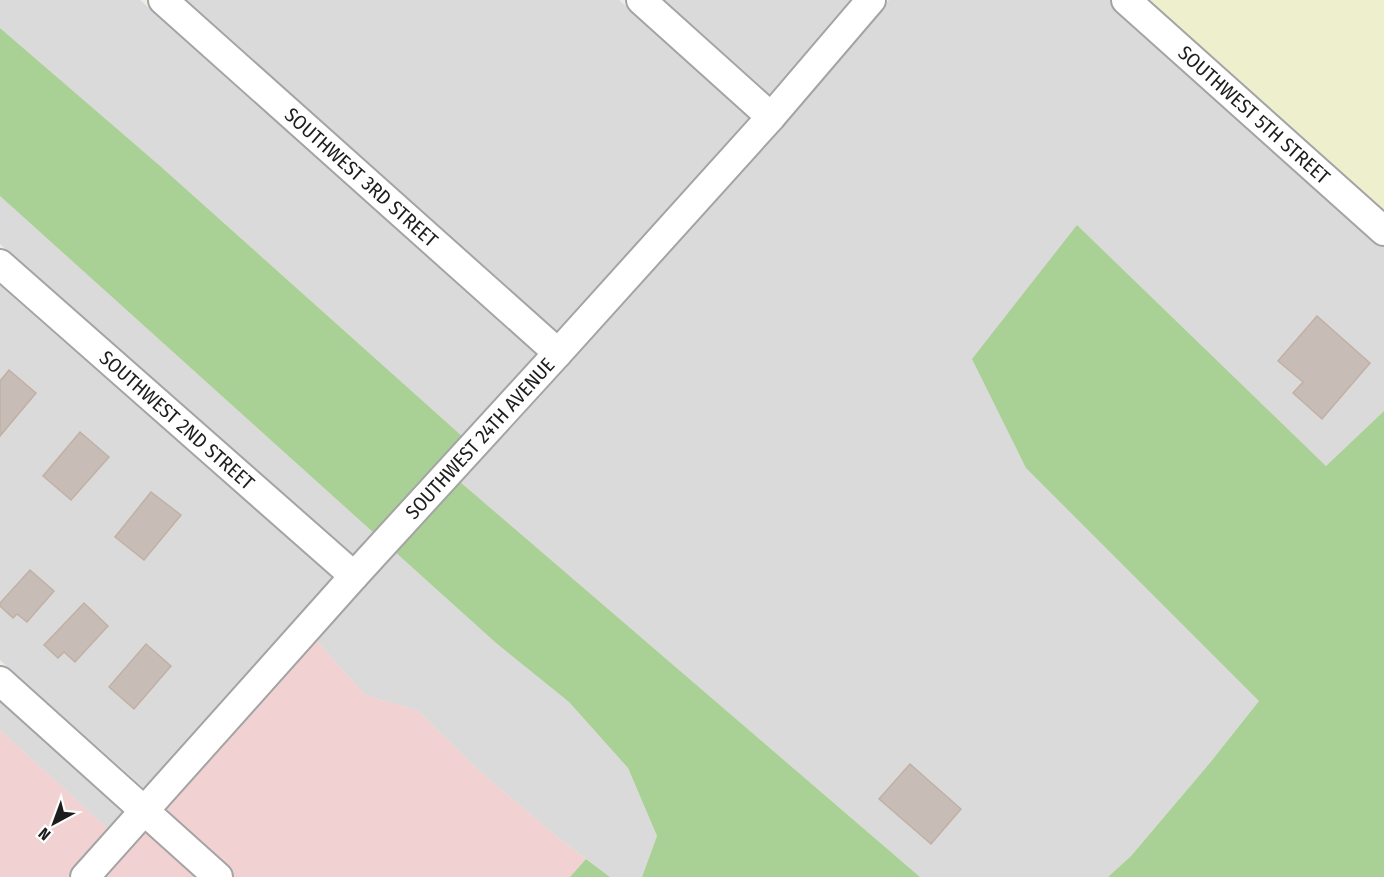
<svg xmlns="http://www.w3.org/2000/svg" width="1384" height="877" viewBox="0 0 1384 877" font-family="'Fira Sans Condensed',sans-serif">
  <rect width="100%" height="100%" fill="#efeae2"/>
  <!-- residential -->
  <path fill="#dbdada" d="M0,0H140L538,355L463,437L159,165L0,28Z
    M185,0H619L751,120L559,333Z
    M664,0H854L771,97Z
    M889,0H1133L1384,232V411L1326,466L1077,225L1259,701L1209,764L1131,856L1108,877H920L459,481L791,115Z
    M0,196L375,534L354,556L0,244Z
    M0,284L334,578L145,789L0,660Z
    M394,551L496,643L569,702L628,768L657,836L642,877H610L556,836L476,768L418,711L365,695L315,639Z
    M0,701L125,812L109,830L0,730Z"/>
  <!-- commercial -->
  <path fill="#f1d1d1" d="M315,639L365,695L418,711L476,768L556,836L586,859L570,877H103Z
    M0,730L109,830L68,877H0Z"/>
  <!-- farmland -->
  <path fill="#edefcd" d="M1133,0H1384V232Z"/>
  <!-- forest -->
  <path fill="#a9d095" d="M0,28L159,165L463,437L375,534L0,196Z
    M1077,225L1326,466L1384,411V877H1108L1131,856L1209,764L1259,701L1026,468L972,359Z
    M459,481L920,877H642L657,836L628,768L569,702L496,643L394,551Z
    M586,859L610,877H570Z"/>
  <!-- building -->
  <path fill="#c7bcb6" stroke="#c1b0a4" stroke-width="1.5" d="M1317,316L1370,363L1322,419L1293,393L1303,382L1278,361Z
    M9,370L36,393L0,436V381Z
    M80,432L109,457L71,500L43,476Z
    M151,492L181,515L144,560L115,537Z
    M30,570L54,591L27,622L17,614L13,618L0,606V603Z
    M84,603L108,626L75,662L64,652L58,658L44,645Z
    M146,644L171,666L134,709L109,687Z
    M910,764L961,809L931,844L879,799Z"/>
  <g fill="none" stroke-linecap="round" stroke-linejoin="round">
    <defs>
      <g id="minor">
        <path id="s1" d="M163,0L558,353"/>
        <path d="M641,0L771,117"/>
        <path id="s2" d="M1126,0L1384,231"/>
        <path id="s3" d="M0,264L354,576"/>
        <path d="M0,681L218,877"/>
        <path id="s4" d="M85,877L354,576L558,353L771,117L871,0"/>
      </g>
    </defs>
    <!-- minor casing -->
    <use href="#minor" stroke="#a4a4a4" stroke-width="32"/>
    <!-- minor -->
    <use href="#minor" stroke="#fff" stroke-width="28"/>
  </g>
  <g text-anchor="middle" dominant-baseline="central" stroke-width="5" stroke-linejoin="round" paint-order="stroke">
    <!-- street labels -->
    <g font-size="20" fill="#1d1d1d" stroke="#fff">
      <text stroke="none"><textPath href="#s2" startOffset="172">SOUTHWEST 5TH STREET</textPath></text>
      <text stroke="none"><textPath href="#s1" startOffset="266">SOUTHWEST 3RD STREET</textPath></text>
      <text stroke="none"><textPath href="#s3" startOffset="236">SOUTHWEST 2ND STREET</textPath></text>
      <text stroke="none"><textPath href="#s4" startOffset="590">SOUTHWEST 24TH AVENUE</textPath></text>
    </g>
  </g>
  <!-- north arrow -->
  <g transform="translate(54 823) rotate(221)" stroke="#ffffff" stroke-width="4.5" paint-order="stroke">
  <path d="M0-4.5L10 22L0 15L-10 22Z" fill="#1d1d1d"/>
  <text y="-9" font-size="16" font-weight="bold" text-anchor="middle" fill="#1d1d1d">N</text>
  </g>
</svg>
